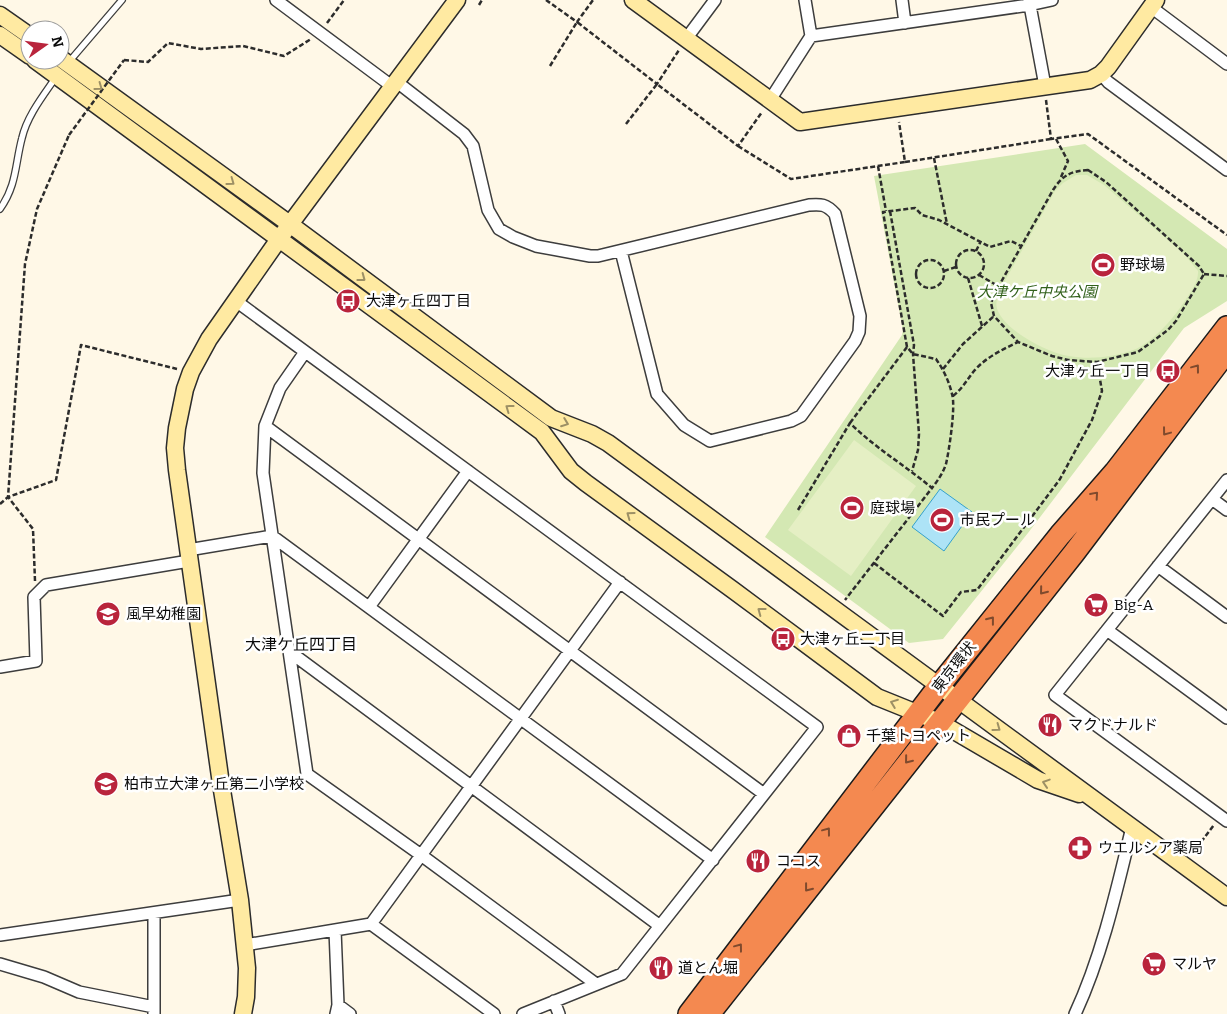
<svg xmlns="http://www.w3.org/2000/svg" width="1227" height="1014" viewBox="0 0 1227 1014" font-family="Bitter,'Noto Sans JP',serif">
  <rect width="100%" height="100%" fill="#fff8e7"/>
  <!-- green -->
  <path fill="#d4e8b3" d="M1085,144L1227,249V301L1184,328L1028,533L943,639L909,643L765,537L902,335L903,330L874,176Z"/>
  <!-- pitch -->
  <path fill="#e5efc4" d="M1076,175H1087L1104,185L1184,254L1198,271C1199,282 1188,296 1182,305C1173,319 1152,342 1136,349C1115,357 1090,360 1069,356C1049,353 1008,332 999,313C994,305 997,296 1001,288L1055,191L1063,183Z
    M854,440L916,486L851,576L788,530Z"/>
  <!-- water -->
  <path fill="#ade3f6" stroke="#34a1cc" d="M940,489L972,512L944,551L912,527Z"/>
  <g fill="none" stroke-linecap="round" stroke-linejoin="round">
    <defs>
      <path id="lane" d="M68,63L122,0
        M0,209C17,185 15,164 22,138C27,116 43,96 56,77"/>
      <path id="street" d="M276,0L393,87
        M902,0L905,23
        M1029,0L1045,86
        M1151,7L1227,64
        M811,36L1029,5L1052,0
        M686,39L715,0
        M1101,74L1108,82L1227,170
        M397,82L464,134L473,146L488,210L499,229L513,237L536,246L590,256H598L809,205C821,204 826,204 835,214L860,316L859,332L855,341L801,416L791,421L710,441L684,425L657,394L621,251
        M770,100L811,36L805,0
        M236,301L817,727L622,974L523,1014
        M305,352L280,388L265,426L263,473L307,774L421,855L596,984
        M265,426L764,794
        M1227,480L1055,695L1227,821
        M1212,499L1227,510
        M188,550L272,536L713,860
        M1158,566L1227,617
        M369,607L468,471
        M1107,630L1227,718
        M290,652L660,926
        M0,667L36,661L34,597L46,585L189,561
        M154,913V1014
        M371,924L494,1014
        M335,930L338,1005L336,1014
        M0,935L240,900
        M245,945L371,924L620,582
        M0,964L44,977L79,992L154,1007
        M554,1001L559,1014
        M338,1005L350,1014
        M1075,1014C1102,956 1117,889 1132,827"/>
      <path id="secondary" d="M633,0L800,122L1090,80L1101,74L1108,67L1156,0
        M0,15L30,36
        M0,35L30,56
        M60,58L291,225L551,418L592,434L608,443L1227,897
        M35,60L542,432L571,471L586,483L733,590L877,697L939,722L1038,780L1079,794
        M243,1014L246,997L247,968L240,900L221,784L177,470L175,448L177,428L185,389L191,372L209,339L279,239L457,0"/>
      <path id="highway" d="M689,1014L939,686L1060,535L1115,472L1227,327
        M709,1014L1074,553L1227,351"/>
    </defs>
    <!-- lane casing -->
    <use href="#lane" stroke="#3d3d3d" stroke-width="8"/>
    <!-- street casing -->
    <use href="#street" stroke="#3d3d3d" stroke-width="14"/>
    <!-- secondary casing -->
    <use href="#secondary" stroke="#2c2c2c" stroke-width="19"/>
    <!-- highway casing -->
    <use href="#highway" stroke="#1b1b1b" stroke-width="24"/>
    <!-- path -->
    <path stroke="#2c2c2c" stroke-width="2.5" stroke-dasharray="5 2.5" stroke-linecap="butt" d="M546,0L577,22L593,0
      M479,5L482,0
      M327,23L344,0
      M124,60L148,62L168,43L201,49L243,46L284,56L311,39
      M550,66L577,22L657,84L679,50
      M1046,100L1051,139L1088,134L1227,235
      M626,124L657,84L738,146L762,112
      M1056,139L1068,161L1061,177
      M738,146L791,179L905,162L899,122
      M934,158L947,224
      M905,162L1051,139
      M878,166L886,211
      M1088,170L1106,182L1199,266L1204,274L1176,321L1168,330L1138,352L1097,362L1068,360L1052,356L1018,342L994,316L991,303L996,291L1053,190C1062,176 1070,171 1088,170Z
      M890,211L914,345L913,354L919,434L918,450L912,471
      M956 264a14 14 0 1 1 28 0a14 14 0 1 1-28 0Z
      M976,251L981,241
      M916 274a14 14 0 1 1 28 0a14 14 0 1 1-28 0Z
      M944,271L956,267
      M1204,274L1227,276
      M979,275L998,286
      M968,278L982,326
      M907,347L883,212L915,208L922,215L939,220L990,247L1011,241L1021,246
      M943,369L963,344L994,316
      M953,396C962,389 967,380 974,371C986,357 1002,350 1018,342
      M850,423L907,347L913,354L936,359C943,369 949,381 952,394C956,406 949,451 946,464C943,473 938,480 932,488
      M0,504L8,497L25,264L37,209L69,135
      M798,510L850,423C875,448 906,466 932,488L845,600
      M874,563L943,616L961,592L977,590L1060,479L1092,420L1102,391L1097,362
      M35,581L33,529L8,497L56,480L81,345L177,369
      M1192,854L1214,825"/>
    <!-- lane -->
    <use href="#lane" stroke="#fff" stroke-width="5.5"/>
    <!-- street -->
    <use href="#street" stroke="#fff" stroke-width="11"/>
    <!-- secondary -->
    <use href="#secondary" stroke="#ffeaa2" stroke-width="16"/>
    <!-- highway -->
    <use href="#highway" stroke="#f48950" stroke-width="21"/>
    <!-- path-bridge -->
    <path stroke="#2c2c2c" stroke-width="2.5" stroke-dasharray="5 2.5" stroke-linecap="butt" d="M69,135L124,60"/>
  </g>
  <!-- one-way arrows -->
  <defs><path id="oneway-chevron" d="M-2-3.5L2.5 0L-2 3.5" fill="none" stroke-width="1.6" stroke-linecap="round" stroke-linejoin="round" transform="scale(1.25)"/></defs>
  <g stroke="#9d9065">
    <use href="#oneway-chevron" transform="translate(99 87) rotate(36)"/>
    <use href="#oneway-chevron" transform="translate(231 182) rotate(36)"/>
    <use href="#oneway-chevron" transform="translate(362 278) rotate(37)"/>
    <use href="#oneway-chevron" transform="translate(509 408) rotate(-144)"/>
    <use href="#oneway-chevron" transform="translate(565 423) rotate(21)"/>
    <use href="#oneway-chevron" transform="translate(630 515) rotate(-144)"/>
    <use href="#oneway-chevron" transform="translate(761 611) rotate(-143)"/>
    <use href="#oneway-chevron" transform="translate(894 703) rotate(-159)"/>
    <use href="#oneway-chevron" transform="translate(997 728) rotate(36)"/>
    <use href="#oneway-chevron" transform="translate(1046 783) rotate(-162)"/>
  </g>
  <g stroke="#7f4a2d">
    <use href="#oneway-chevron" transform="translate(1196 368) rotate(-53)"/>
    <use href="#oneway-chevron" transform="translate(1166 432) rotate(127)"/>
    <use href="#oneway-chevron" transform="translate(1095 495) rotate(-49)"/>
    <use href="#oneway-chevron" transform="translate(1043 591) rotate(129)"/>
    <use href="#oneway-chevron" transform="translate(991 620) rotate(-52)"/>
    <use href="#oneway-chevron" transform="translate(908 760) rotate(129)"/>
    <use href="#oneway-chevron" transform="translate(827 831) rotate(-53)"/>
    <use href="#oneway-chevron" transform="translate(808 888) rotate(128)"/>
    <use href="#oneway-chevron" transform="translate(739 947) rotate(-53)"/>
  </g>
  <!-- icons -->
  <defs>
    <symbol id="stadium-disc" viewBox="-11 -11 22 22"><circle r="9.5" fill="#b9243c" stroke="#fff"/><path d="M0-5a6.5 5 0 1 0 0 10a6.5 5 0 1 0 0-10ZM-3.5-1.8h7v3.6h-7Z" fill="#fff"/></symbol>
    <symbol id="bus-disc" viewBox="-11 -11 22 22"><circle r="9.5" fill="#b9243c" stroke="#fff"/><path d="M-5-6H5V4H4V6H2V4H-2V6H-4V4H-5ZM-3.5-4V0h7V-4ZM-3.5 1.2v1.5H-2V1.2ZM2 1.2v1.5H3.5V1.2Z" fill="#fff"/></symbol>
    <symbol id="supermarket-disc" viewBox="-11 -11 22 22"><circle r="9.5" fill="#b9243c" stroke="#fff"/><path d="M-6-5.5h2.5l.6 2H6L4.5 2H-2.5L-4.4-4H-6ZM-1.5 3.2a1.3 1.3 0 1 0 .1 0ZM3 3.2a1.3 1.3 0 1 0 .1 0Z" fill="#fff"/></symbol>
    <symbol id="school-disc" viewBox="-11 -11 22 22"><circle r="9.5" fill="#b9243c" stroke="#fff"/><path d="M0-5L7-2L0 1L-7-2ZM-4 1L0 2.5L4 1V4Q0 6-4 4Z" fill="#fff"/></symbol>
    <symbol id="restaurant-disc" viewBox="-11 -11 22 22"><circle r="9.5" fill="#b9243c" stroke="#fff"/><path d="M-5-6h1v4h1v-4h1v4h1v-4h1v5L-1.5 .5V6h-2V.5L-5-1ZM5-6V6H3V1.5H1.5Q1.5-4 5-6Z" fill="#fff"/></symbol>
    <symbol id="shop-disc" viewBox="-11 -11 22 22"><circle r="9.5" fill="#b9243c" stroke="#fff"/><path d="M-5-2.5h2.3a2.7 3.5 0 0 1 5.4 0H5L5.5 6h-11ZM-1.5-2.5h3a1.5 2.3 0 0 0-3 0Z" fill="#fff"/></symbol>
    <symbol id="pharmacy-disc" viewBox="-11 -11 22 22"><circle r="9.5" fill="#b9243c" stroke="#fff"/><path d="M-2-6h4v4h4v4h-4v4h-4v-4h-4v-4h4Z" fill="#fff"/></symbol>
  </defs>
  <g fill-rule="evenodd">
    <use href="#stadium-disc" x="1089" y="251" width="28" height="28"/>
    <use href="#bus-disc" x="334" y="287" width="28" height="28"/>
    <use href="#bus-disc" x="1154" y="357" width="28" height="28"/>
    <use href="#stadium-disc" x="838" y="494" width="28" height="28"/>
    <use href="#stadium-disc" x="928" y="506" width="28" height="28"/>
    <use href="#supermarket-disc" x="1082" y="591" width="28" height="28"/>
    <use href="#school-disc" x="94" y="600" width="28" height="28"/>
    <use href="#bus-disc" x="769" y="625" width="28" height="28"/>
    <use href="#restaurant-disc" x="1036" y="711" width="28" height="28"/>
    <use href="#shop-disc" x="835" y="722" width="28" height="28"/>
    <use href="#school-disc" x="92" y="770" width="28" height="28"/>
    <use href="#pharmacy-disc" x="1066" y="834" width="28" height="28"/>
    <use href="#restaurant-disc" x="744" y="847" width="28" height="28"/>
    <use href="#supermarket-disc" x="1140" y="950" width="28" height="28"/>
    <use href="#restaurant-disc" x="647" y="954" width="28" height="28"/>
  </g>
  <g text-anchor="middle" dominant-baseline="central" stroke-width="5" stroke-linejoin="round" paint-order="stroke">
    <!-- poi labels -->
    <g font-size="15" fill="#0a0a0a" stroke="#fff" text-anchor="start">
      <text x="1120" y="265">野球場</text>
      <text x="366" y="301">大津ヶ丘四丁目</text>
      <text x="1150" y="371" text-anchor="end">大津ヶ丘一丁目</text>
      <text x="870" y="508">庭球場</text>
      <text x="960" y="520">市民プール</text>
      <text x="1114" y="605">Big-A</text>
      <text x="126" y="614">風早幼稚園</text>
      <text x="800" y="639">大津ヶ丘二丁目</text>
      <text x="1068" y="725">マクドナルド</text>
      <text x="866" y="736">千葉トヨペット</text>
      <text x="124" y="784">柏市立大津ヶ丘第二小学校</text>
      <text x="1098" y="848">ウエルシア薬局</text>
      <text x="776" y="861">ココス</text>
      <text x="1172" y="964">マルヤ</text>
      <text x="678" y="968">道とん堀</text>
    </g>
    <!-- park labels -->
    <g font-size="15" font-style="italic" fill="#32611c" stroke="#fff">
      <text x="1037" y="292">大津ケ丘中央公園</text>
    </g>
    <!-- street labels -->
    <g font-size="15" fill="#0a0a0a" stroke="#fff">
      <text transform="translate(954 667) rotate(-52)">東京環状</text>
    </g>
    <!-- neighbourhood labels -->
    <g font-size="16" fill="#0a0a0a" stroke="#fff">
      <text x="301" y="644">大津ケ丘四丁目</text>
    </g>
  </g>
  <!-- north arrow -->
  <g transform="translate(45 45) rotate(76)"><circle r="24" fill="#ffffff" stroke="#9d9d9d"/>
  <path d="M0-4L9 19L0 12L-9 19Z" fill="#b9243c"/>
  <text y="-8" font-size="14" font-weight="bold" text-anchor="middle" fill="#0a0a0a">N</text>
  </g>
</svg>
